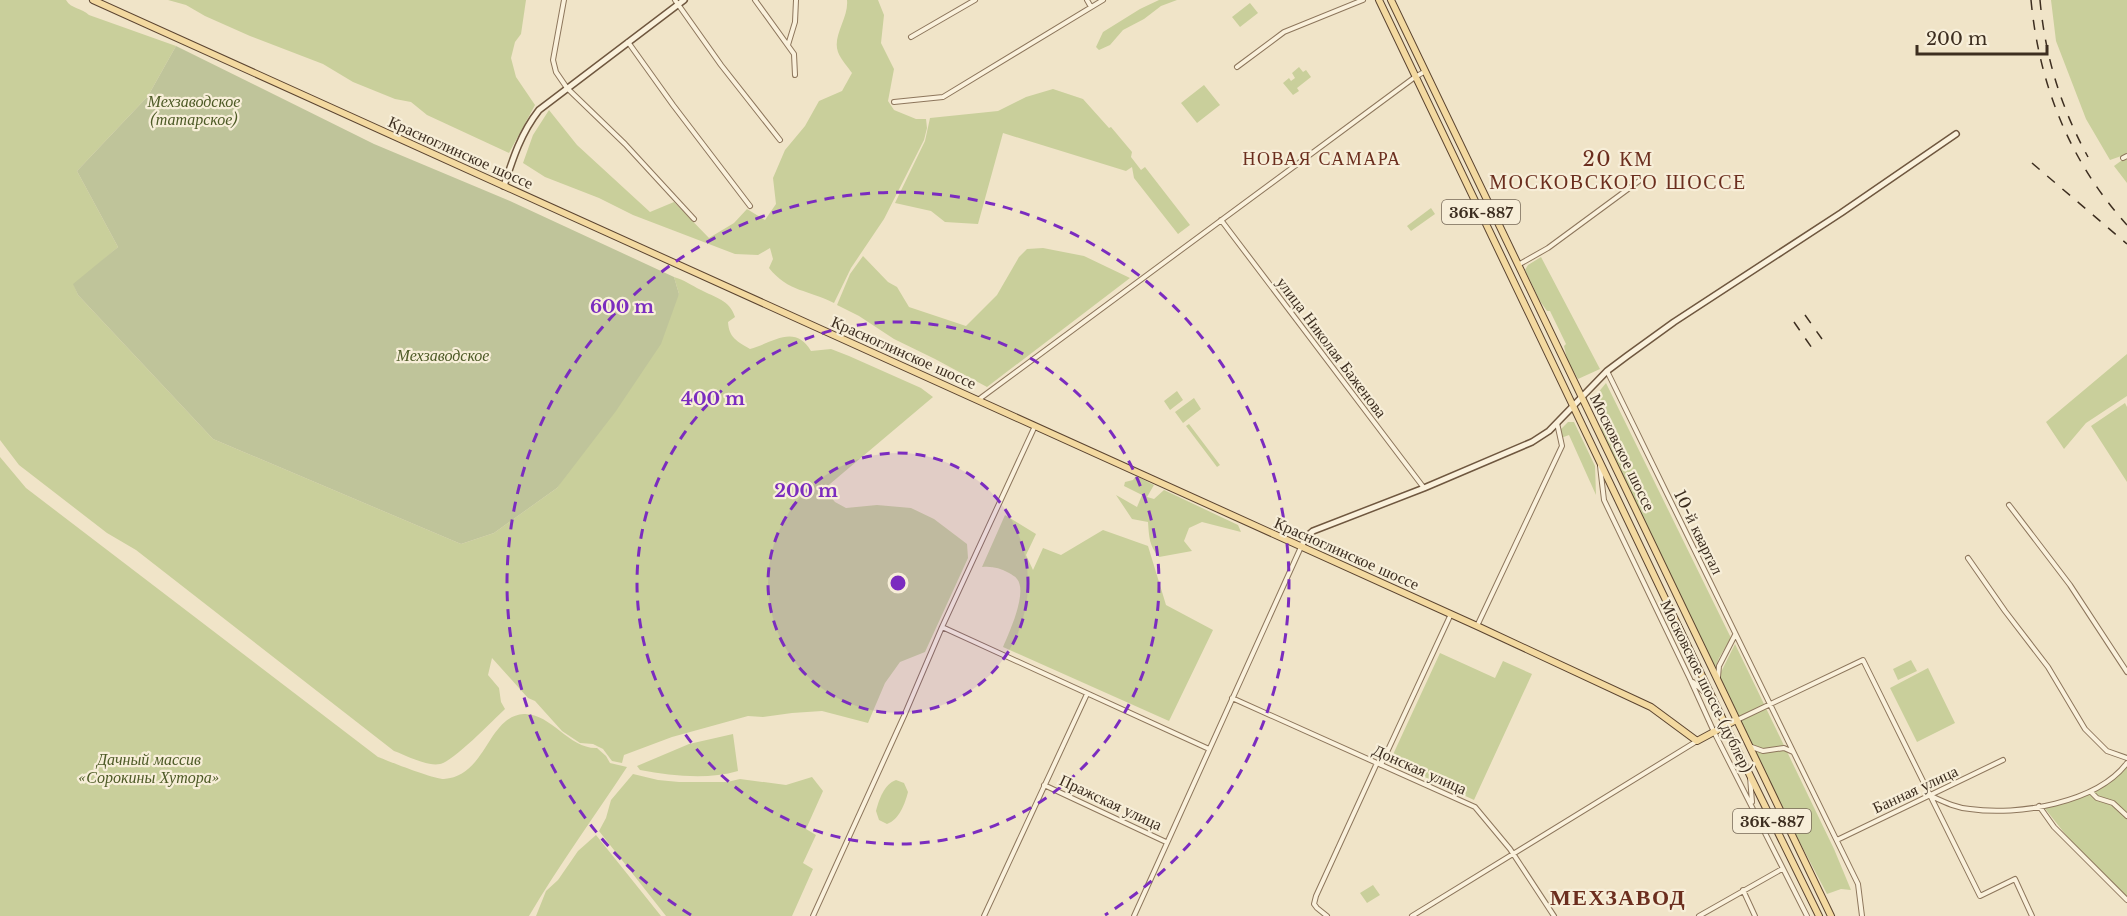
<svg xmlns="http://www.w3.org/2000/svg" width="2127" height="916" viewBox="0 0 2127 916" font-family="'Libre Baskerville',serif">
  <rect width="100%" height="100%" fill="#f0e4c8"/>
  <!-- green -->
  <path fill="#c9cf9b" d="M0,0H66C71,9 82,8 89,15L176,46L148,96L77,171L118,247L74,285L78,295L213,439L461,544L494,533L557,488L679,294L674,277C684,280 691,285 701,290C714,297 730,300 735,317L728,322C729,338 737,341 750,349C772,343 795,323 811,351L831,349L849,356L921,388L933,397L824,489L835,502L846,508L877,505L911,508L934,519L967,544L968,558L925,652L900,662L885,683L868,723L822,711L792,713L763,717L748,716L672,737L624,755L622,763L612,761L603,749L593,744L580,743L562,731L535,701L528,698L492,658L488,675L499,688L501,702L505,709C493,720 453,762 440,764C428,767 405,755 394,751L136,550L107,533L19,465L0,440Z
    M168,0H526L521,34L515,42L511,58L516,77L535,105L509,153L427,115L411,102L395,99L353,82L323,64L250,36L205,16L186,5Z
    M847,0H878L884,15L881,43L894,69L888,101L894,110L916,119H926L927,128L924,140L884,219L851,268L834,303C809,290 788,292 769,268L773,259L770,248L758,255L735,254L633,215L599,198L545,177L523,163L533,135L549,110L577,145L650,212L674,202L709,238L734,223L747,209L765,220L776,204L773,178L785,150L805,126L819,101L842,91L852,73C848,67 841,60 838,52C832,36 849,17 847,0Z
    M1159,0H1177L1161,6L1144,19L1123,30L1110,45L1099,50L1096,47L1103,32L1140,9Z
    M2051,0H2127V154L2110,160L2086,119L2056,41Z
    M1250,3L1258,13L1240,27L1232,17Z
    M1299,67L1303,72L1306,70L1311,77L1297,88L1299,91L1293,95L1283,83L1289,78L1291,81L1295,78L1292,73Z
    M1204,85L1220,105L1197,123L1181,103Z
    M1053,89L1083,99L1109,128L1111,127L1132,152L1131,157L1141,170L1145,167L1190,225L1178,234L1134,178L1132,167L1126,171L1003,133L978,224L945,222L931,211L895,203L925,141L930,118L998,111L1026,97Z
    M2125,158H2127V183L2114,166Z
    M1431,208L1435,214L1411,231L1407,226Z
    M1043,248L1084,256L1130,278L987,387L935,359L894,339L859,316L837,305L850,274L863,256L888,282L897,287L909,307L966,326L997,295L1019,257L1027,249Z
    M1541,257L1600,369L1578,379L1567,359L1564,346L1566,344L1550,311H1547L1540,301L1525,270L1528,265Z
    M2127,354V396L2086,423L2064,449L2046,422Z
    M1606,383L1731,638L1719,658L1714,671L1603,443L1597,394Z
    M1177,391L1183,400L1170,410L1164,401Z
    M1194,398L1201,409L1183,423L1175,412Z
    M2125,403L2127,407V482L2091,426Z
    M1568,422H1574L1595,466L1596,495L1569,435L1561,438L1559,431Z
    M1189,424L1220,465L1217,467L1186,426Z
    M0,457L26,488L378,757C391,762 433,779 444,779C487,776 487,716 524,714C551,713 569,749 597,748L606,756L610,763L627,767C594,817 559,865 529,916H0Z
    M1136,476L1154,485L1147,497L1154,499L1164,490L1238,525L1241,532L1202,522L1189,528L1184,541L1192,551L1159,557C1149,546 1149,536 1148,522L1132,519L1116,495L1137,507L1142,495L1124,486L1125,482L1133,480Z
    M1005,515L1036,534L1026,555L1033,570L1043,548L1061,555L1103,530L1148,546L1166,605L1213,630L1169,721L1003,647C1009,633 1028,592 1017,579C1015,576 1012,575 1009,573C1000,568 992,566 982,567Z
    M1735,644L1834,849L1851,890L1841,889L1827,894L1749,746L1720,683L1721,672Z
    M1440,653L1495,678L1503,661L1532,674L1474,800L1390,761Z
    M1911,660L1917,671L1898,680L1893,669Z
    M1928,668L1955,723L1917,742L1890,688Z
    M733,734L738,771C707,780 673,776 640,770L637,766L689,744Z
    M2127,765V897L2077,849L2043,806C2085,799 2096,795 2127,765Z
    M633,774L658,780L679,782H727L740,779L786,785L812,777L823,791L806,829L816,835L803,863L813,869L792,916H666L599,831L606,818L611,800Z
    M896,780L904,783L908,792C905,804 899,820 887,824L879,820L876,811C879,800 884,784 896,780Z
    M596,835L661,916H536L546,891L558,880L578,851Z
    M1373,885L1380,895L1367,903L1360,893Z"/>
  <!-- cemetery -->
  <path fill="#bfc49a" d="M176,46L374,144L510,201L674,277L679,294L661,344L616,411L557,488L494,533L461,544L213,439L78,295L73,284L118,247L77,171L148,96Z"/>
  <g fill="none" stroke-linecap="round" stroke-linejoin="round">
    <defs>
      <path id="street" d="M564,0L553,60L556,72L567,88L625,144L694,219
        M675,0L721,65L780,140
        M755,0L794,54L795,75
        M1087,0L1091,7
        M911,37L975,0
        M628,42L673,105L750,206
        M788,45L795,22L796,0
        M1237,67L1284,32L1363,0
        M894,102L943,97L1103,0
        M2123,158L2127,156
        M1221,220L1424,488
        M1518,265L1548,248L1639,181
        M1607,371L1858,884L1862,916
        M978,400L1415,77L1424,72
        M1600,466L1604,500L1690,679L1714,732L1807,916
        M2009,505L2070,585L2127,672
        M1968,558L2005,611L2048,667L2085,729L2107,751L2127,758
        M1477,626L1562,446L1557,423
        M942,627L1209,749
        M1718,677L1719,666L1735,635
        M1693,682L1712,699
        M1232,698L1475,807L1510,849L1554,916
        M1737,720L1863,660L1980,896L2015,879L2032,916
        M1749,746L1763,751L1784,748L1793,752
        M1381,765L1451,614
        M1750,777L1752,802
        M1044,785L1166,842
        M2091,792L2097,798L2113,803L2127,816
        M1931,796C1944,802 1956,808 1970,809C2018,816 2097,803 2127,763
        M2039,806L2054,827L2127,900
        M1837,840L2003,760
        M1743,890L1755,916
        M813,916L904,716L942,627L1035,426
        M984,916L1087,694
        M1134,916L1301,547
        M1327,916L1317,908L1314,904L1316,896L1377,763
        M1412,916L1697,741
        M1699,916L1782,869"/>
      <path id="secondary" d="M504,186C513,158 521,133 539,110L684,0
        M1301,547L1306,537L1313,531L1424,488L1532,442L1549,431L1607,371L1627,356L1674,322L1841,213L1956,134"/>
      <path id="primary" d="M93,0L1477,626L1651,707L1697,741L1736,720
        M1379,0L1738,751L1819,916
        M1391,0L1831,916"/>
    </defs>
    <!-- street casing -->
    <use href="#street" stroke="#8d765c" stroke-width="6"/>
    <!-- secondary casing -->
    <use href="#secondary" stroke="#6f573f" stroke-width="8"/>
    <!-- primary casing -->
    <use href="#primary" stroke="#5b4430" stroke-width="8"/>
    <!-- street -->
    <use href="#street" stroke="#faf1dc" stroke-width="4"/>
    <!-- secondary -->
    <use href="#secondary" stroke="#faf1dc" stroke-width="5"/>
    <!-- primary -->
    <use href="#primary" stroke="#f3d9a0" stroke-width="6"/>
    <!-- rail -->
    <path stroke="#3d2e20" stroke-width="1.5" stroke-dasharray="10 10" stroke-linecap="butt" d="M2031,0C2039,85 2070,162 2127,225
      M2040,0C2045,56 2061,108 2088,157
      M2032,163L2127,244
      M1805,315L1822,339
      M1794,322L1814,351"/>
  </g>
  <!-- distance rings -->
  <circle cx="898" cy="583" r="130" fill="#7b2cbf" fill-opacity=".12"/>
  <g fill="none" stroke="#7b2cbf" stroke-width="3" stroke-dasharray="10 8">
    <circle cx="898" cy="583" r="130"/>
    <circle cx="898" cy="583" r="261"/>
    <path d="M691 915A391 391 0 1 1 1105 915"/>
  </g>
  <g text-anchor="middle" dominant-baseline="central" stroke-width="4.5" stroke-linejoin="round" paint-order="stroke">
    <!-- shield labels -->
    <g fill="#f7eed8" stroke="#756857" stroke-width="1.5">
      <rect x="1442" y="200" width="78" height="24" rx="4.5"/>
      <rect x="1733" y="809" width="78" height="24" rx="4.5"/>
    </g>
    <g font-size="15" font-weight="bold" fill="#3d2e20">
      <text x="1481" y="212">36К-887</text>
      <text x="1772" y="821">36К-887</text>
    </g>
    <!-- park labels -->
    <g font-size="16" font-style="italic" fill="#4d5a26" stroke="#f7eed8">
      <text x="194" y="101">Мехзаводское<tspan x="194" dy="18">(татарское)</tspan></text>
      <text x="443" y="355">Мехзаводское</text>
      <text x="149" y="759">Дачный массив<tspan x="149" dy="18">«Сорокины Хутора»</tspan></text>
    </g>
    <!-- street labels -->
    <g font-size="16" fill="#3d2e20" stroke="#f7eed8">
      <text transform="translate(461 152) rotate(24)">Красноглинское шоссе</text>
      <text transform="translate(1332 347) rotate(53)">улица Николая Баженова</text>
      <text transform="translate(904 352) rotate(24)">Красноглинское шоссе</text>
      <text transform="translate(1623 452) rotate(64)">Московское шоссе</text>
      <text transform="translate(1699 532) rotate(64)">10-й квартал</text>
      <text transform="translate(1347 553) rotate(24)">Красноглинское шоссе</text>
      <text transform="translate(1707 686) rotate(64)">Московское шоссе (дублер)</text>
      <text transform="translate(1420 769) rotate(24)">Донская улица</text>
      <text transform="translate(1915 789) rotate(-25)">Банная улица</text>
      <text transform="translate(1111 802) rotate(25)">Пражская улица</text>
    </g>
    <!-- neighbourhood labels -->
    <g font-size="18" letter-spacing="1.5" fill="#6b2e1e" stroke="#f7eed8">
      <text x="1322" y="159">НОВАЯ САМАРА</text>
    </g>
    <!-- quarter labels -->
    <g font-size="20" letter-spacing="1.5" fill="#6b2e1e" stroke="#f7eed8">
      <text x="1618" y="159">20 КМ<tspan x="1618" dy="23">МОСКОВСКОГО ШОССЕ</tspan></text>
    </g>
    <!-- district labels -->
    <g font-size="22" font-weight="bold" letter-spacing="1.5" fill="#6b2e1e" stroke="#f7eed8">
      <text x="1618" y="897">МЕХЗАВОД</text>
    </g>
  </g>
  <circle cx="898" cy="583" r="9" fill="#7b2cbf" stroke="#f7eed8" stroke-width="3"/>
  <g font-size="18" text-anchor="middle" font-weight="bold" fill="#7b2cbf" stroke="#f7eed8" stroke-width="4.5" stroke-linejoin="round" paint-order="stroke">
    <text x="622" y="313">600 m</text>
    <text x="713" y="405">400 m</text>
    <text x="806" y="497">200 m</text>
  </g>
  <!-- scale -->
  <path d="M1917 45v9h130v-9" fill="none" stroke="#3d2e20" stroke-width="3"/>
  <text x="1926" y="45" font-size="18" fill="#3d2e20" stroke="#f7eed8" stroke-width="4.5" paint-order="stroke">200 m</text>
</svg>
